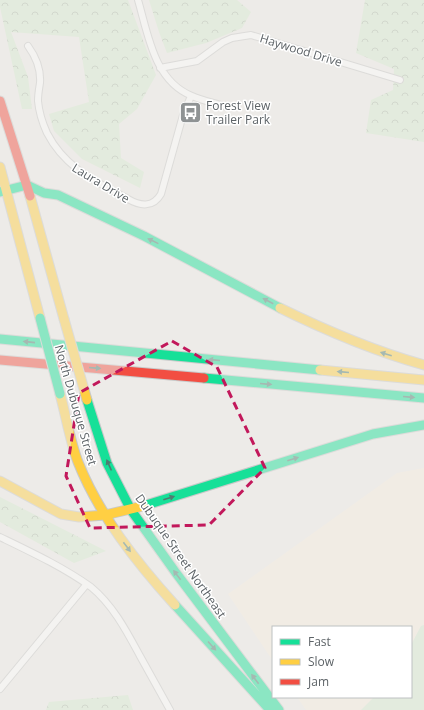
<svg xmlns="http://www.w3.org/2000/svg" width="424" height="710" viewBox="0 0 424 710" font-family="'Open Sans',sans-serif">
  <defs>
    <pattern id="forest-crowns" width="20" height="18" patternUnits="userSpaceOnUse"><rect width="20" height="18" fill="#d8ead2"/><path d="M2 6a3 3 0 1 1 6 0M12 15a3 3 0 1 1 6 0" fill="none" stroke="#b2c1ae"/></pattern>
  </defs>
  <rect width="100%" height="100%" fill="#edebe8"/>
  <!-- commercial -->
  <path fill="#f7eee1" d="M424,468V625L421,626L411,645V627H273V661L228,594L397,473Z
    M297,697H374L361,710H306Z"/>
  <!-- green -->
  <path fill="#d8ead2" d="M424,625V710H361L374,697H411V645L421,626Z"/>
  <!-- forest -->
  <path fill="url(#forest-crowns)" d="M0,0H128L156,75L137,109L119,124L121,158L144,172L140,188L82,159L54,131L49,114L89,102L79,37L11,32L28,77L32,109H22L0,7Z
    M149,0H237L251,12L242,28L206,43L167,53L159,32Z
    M365,0H424V142L366,133L371,100L393,90L394,69L356,53Z
    M0,497L106,551L74,563L0,522Z
    M128,695L133,710H46L49,702Z"/>
  <g fill="none" stroke-linecap="round" stroke-linejoin="round">
    <defs>
      <path id="street" d="M138,0C148,34 154,81 192,96C203,101 216,103 227,107
        M28,46C36,57 41,69 40,83C39,89 38,94 38,101C39,112 42,122 47,133C65,168 95,181 128,199C140,206 153,208 161,194L183,115L191,96
        M160,68L197,61L223,42L232,38L251,35L400,80
        M0,537C31,552 63,567 91,587C113,605 127,632 140,656C150,674 160,692 170,710
        M0,689L86,585"/>
      <path id="fast" d="M0,192L27,185L44,193L58,195L144,236L280,308
        M0,339L320,370
        M204,378L424,398
        M87,400L107,463L131,510L176,573L279,710
        M143,506L373,434L424,425
        M175,605L270,710"/>
      <path id="slow" d="M0,167L40,318
        M30,196L64,319
        M280,308C327,331 374,351 424,365
        M320,370L424,380
        M60,394C66,416 70,441 78,462C99,515 137,563 175,605
        M0,481L61,514L79,517L105,515L143,506"/>
      <path id="jam" d="M0,101L30,196
        M0,360L204,378"/>
    </defs>
    <!-- street casing -->
    <use href="#street" stroke="#c9c9c9" stroke-width="8"/>
    <!-- fast casing -->
    <use href="#fast" stroke="#c8c9c9" stroke-width="11"/>
    <!-- slow casing -->
    <use href="#slow" stroke="#c8c9c9" stroke-width="11"/>
    <!-- jam casing -->
    <use href="#jam" stroke="#c8c9c9" stroke-width="11"/>
    <!-- street -->
    <use href="#street" stroke="#fcfcfc" stroke-width="6"/>
    <!-- fast -->
    <use href="#fast" stroke="#16e098" stroke-width="9"/>
    <!-- slow -->
    <use href="#slow" stroke="#ffcf43" stroke-width="9"/>
    <!-- jam -->
    <use href="#jam" stroke="#f24e42" stroke-width="9"/>
    <defs>
      <path id="fast-bridge" d="M40,318L60,394"/>
      <path id="slow-bridge" d="M64,319L87,400"/>
    </defs>
    <!-- fast-bridge casing -->
    <use href="#fast-bridge" stroke="#c8c9c9" stroke-width="11" stroke-linecap="butt"/>
    <!-- slow-bridge casing -->
    <use href="#slow-bridge" stroke="#c8c9c9" stroke-width="11" stroke-linecap="butt"/>
    <!-- fast-bridge -->
    <use href="#fast-bridge" stroke="#16e098" stroke-width="9"/>
    <!-- slow-bridge -->
    <use href="#slow-bridge" stroke="#ffcf43" stroke-width="9"/>
  </g>
  <!-- one-way arrows -->
  <defs><path id="oneway-solid" d="M-6-.8H1V-3.2L6.5 0L1 3.2V.8H-6Z"/></defs>
  <g fill="#4f7c71">
    <use href="#oneway-solid" transform="translate(153 241) rotate(-154)"/>
    <use href="#oneway-solid" transform="translate(268 301) rotate(-152)"/>
    <use href="#oneway-solid" transform="translate(29 342) rotate(-174)"/>
    <use href="#oneway-solid" transform="translate(386 354) rotate(-163)"/>
    <use href="#oneway-solid" transform="translate(214 360) rotate(-175)"/>
    <use href="#oneway-solid" transform="translate(95 368) rotate(5)"/>
    <use href="#oneway-solid" transform="translate(343 372) rotate(-175)"/>
    <use href="#oneway-solid" transform="translate(266 384) rotate(5)"/>
    <use href="#oneway-solid" transform="translate(409 397) rotate(5)"/>
    <use href="#oneway-solid" transform="translate(293 459) rotate(-18)"/>
    <use href="#oneway-solid" transform="translate(109 465) rotate(-114)"/>
    <use href="#oneway-solid" transform="translate(169 498) rotate(-18)"/>
    <use href="#oneway-solid" transform="translate(127 547) rotate(53)"/>
    <use href="#oneway-solid" transform="translate(177 575) rotate(-127)"/>
    <use href="#oneway-solid" transform="translate(212 646) rotate(48)"/>
    <use href="#oneway-solid" transform="translate(255 679) rotate(-127)"/>
  </g>
  <!-- marked area -->
  <path d="M0 0H424V710H0ZM172,341L217,367L265,468L209,525L90,528L66,476L79,393Z" fill="#edebe8" fill-opacity=".55" fill-rule="evenodd"/>
  <path fill="none" stroke="#c2185b" stroke-width="3" stroke-dasharray="8 5" stroke-linejoin="round" d="M172,341L217,367L265,468L209,525L90,528L66,476L79,393Z"/>
  <!-- icons -->
  <defs>
    <symbol id="bus-square" viewBox="-11 -11 22 22"><rect x="-9" y="-9" width="18" height="18" rx="4" fill="#8f9394" stroke="#fff"/><path d="M-5-6H5V4H4V6H2V4H-2V6H-4V4H-5ZM-3.5-4V0h7V-4ZM-3.5 1.2v1.5H-2V1.2ZM2 1.2v1.5H3.5V1.2Z" fill="#fff"/></symbol>
  </defs>
  <g fill-rule="evenodd">
    <use href="#bus-square" x="178" y="100" width="25" height="25"/>
  </g>
  <g text-anchor="middle" dominant-baseline="central" stroke-width="3" stroke-linejoin="round" paint-order="stroke">
    <!-- street labels -->
    <g font-size="12" fill="#5d6367" stroke="#fff">
      <text transform="translate(301 50) rotate(17)">Haywood Drive</text>
      <text transform="translate(101 183) rotate(31)">Laura Drive</text>
      <text transform="translate(76 405) rotate(74)">North Dubuque Street</text>
      <text transform="translate(181 556) rotate(55)">Dubuque Street Northeast</text>
    </g>
    <!-- poi labels -->
    <g font-size="12" fill="#5d6367" stroke="#fff" text-anchor="start">
      <text x="206" y="105">Forest View<tspan x="206" dy="14">Trailer Park</tspan></text>
    </g>
  </g>
  <!-- legend -->
  <rect x="272" y="626" width="140" height="72" fill="#ffffff" stroke="#bec1c2"/>
  <rect x="280" y="639" width="20" height="6" fill="#16e098" stroke="#bec1c2"/>
  <text x="308" y="646" font-size="12" fill="#5d6367">Fast</text>
  <rect x="280" y="659" width="20" height="6" fill="#ffcf43" stroke="#bec1c2"/>
  <text x="308" y="666" font-size="12" fill="#5d6367">Slow</text>
  <rect x="280" y="679" width="20" height="6" fill="#f24e42" stroke="#bec1c2"/>
  <text x="308" y="686" font-size="12" fill="#5d6367">Jam</text>
</svg>
